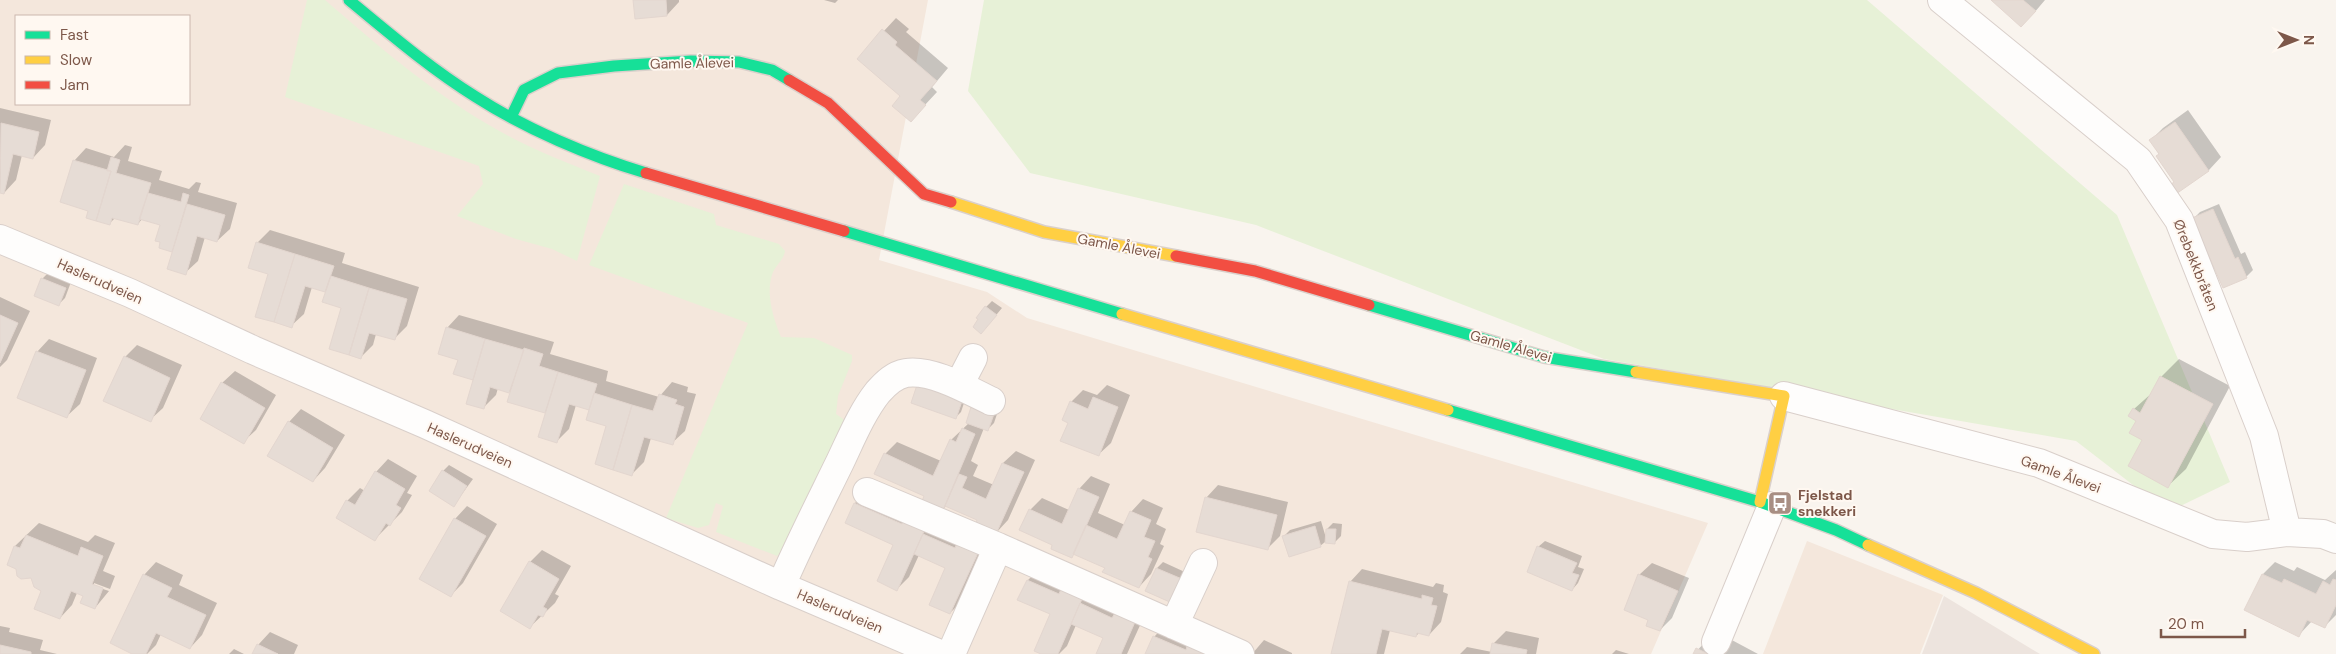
<svg xmlns="http://www.w3.org/2000/svg" width="2336" height="654" viewBox="0 0 2336 654" font-family="'DM Sans',sans-serif">
  <rect width="100%" height="100%" fill="#f9f4ee"/>
  <!-- residential -->
  <path fill="#f4e7dc" fill-rule="evenodd" d="M0,0H928L879,260L987,292L1027,318L1708,523L1651,654H0ZM16,16H189V104H16Z
    M1807,541L1943,595L1920,654H1763Z"/>
  <!-- industrial -->
  <path fill="#ede4de" d="M1944,596L2040,654H1922Z"/>
  <!-- green -->
  <path fill="#e7f1d7" d="M307,0H325C376,44 430,91 489,125C524,146 563,161 600,176L577,261L552,249L516,239L457,216L483,184L479,166L285,97Z
    M984,0H1867L2117,215L2230,482L2168,512L2076,441L1604,359L1256,225L1030,173L968,91Z
    M624,184L714,214L716,225L779,244L785,251C784,259 777,264 773,272C765,292 773,318 781,337L814,338L852,355V361L838,396L836,414L849,423L795,537L777,556L716,532L723,506L716,503L709,525L698,528L666,518L748,323L589,265Z"/>
  <!-- shadow -->
  <path fill="#0003" d="M634,0H679V2L667,15Z
    M824,0H838L835,3Z
    M1993,0H2045L2034,13Z
    M896,18L909,29L906,32L948,68L932,87L937,92L911,120L902,96L858,59Z
    M0,108L51,120L45,145L33,158L22,155L16,180L4,193L0,192Z
    M2188,110L2221,157L2209,170L2176,192L2175,182L2151,140L2163,128Z
    M125,145L132,147L128,161L162,171L159,180L189,189L196,182L201,183L198,192L237,203L230,229L217,241L205,237L198,261L185,273L174,251L161,247L162,225L142,219L138,224L116,217L110,223L90,210L74,161L86,148L114,157Z
    M2219,204L2241,254L2245,252L2253,270L2246,277L2224,286L2194,218L2200,212Z
    M270,230L345,253L342,263L419,287L407,326L394,339L376,334L373,345L361,357L343,307L327,291L312,287L304,314L291,326L257,243Z
    M48,273L71,282L65,298L59,304L42,279Z
    M0,297L30,311L7,360L0,367Z
    M992,301L1002,308L987,326L979,319L986,307Z
    M459,315L554,342L550,354L608,371L606,381L659,397L672,382L688,387L687,392L696,394L685,431L672,443L651,438L644,462L632,474L607,425L590,409L576,405L569,429L557,441L547,412L509,401L511,392L498,388L496,395L483,408L474,379L455,373L460,359L447,328Z
    M49,339L97,358L80,404L67,416L37,352Z
    M137,345L182,365L163,408L150,420L125,357Z
    M2179,359L2230,386L2186,469L2168,486L2144,439L2134,409L2153,392L2161,377Z
    M235,371L276,395L256,430L243,442L222,383Z
    M919,382L968,391L961,412L955,418Z
    M1107,385L1130,395L1111,443L1098,455L1069,422L1071,402L1083,390L1097,395Z
    M978,401L999,408L994,423L988,429L984,428L971,461L978,465L973,476L994,485L1003,463L1016,451L1035,460L1008,520L996,533L979,519L947,505L943,509L926,496L885,454L897,442L941,461L951,440L969,423L972,407Z
    M301,409L345,435L325,468L313,481L289,422Z
    M388,459L417,476L407,493L412,495L402,512L375,539L338,518L347,501L360,488L365,491L376,472Z
    M449,465L473,479L454,505L443,471Z
    M1091,476L1110,484L1098,513L1125,525L1131,512L1143,499L1163,508L1156,524L1166,529L1160,544L1164,546L1151,574L1139,587L1107,567L1075,553L1071,557L1054,544L1030,510L1042,498L1069,510L1079,489Z
    M1218,485L1288,502L1280,536L1267,549L1206,498Z
    M868,491L990,540L962,601L950,613L947,567L919,555L909,577L897,589L895,544L847,522L855,503Z
    M467,506L497,524L463,583L451,595L455,519Z
    M1321,521L1326,538L1327,529L1333,523L1342,524L1341,536L1335,542H1325L1320,546L1284,536L1290,530Z
    M39,523L88,542L95,535L115,543L103,571L115,576L110,589L94,583V586L109,591L95,608L85,595L77,593L72,605L60,618L15,546Z
    M1545,541L1582,556L1578,567L1584,569L1578,583L1572,590L1538,547Z
    M542,550L571,566L555,594L559,596L555,603L529,628L530,562Z
    M156,562L183,575L179,585L217,603L202,635L190,648L161,634L156,645L147,654H135L144,575Z
    M1163,562L1187,573L1177,595L1157,568Z
    M2275,562L2294,571L2297,567L2325,580L2336,570V615L2324,627L2312,621L2299,635L2246,609L2263,574Z
    M1652,563L1689,578L1672,618L1660,630L1650,620L1639,575Z
    M1040,568L1147,610L1127,654H1098L1105,638L1076,625L1067,646L1059,654H1044L1052,614L1019,599L1028,580Z
    M1362,569L1433,587L1436,583L1444,585L1443,592L1448,594L1441,622L1429,635L1419,633L1416,636L1390,630L1384,654H1332L1350,582Z
    M1166,624L1233,654H1146L1154,637Z
    M0,626L10,628L9,632L43,640L40,650L57,654H0Z
    M1506,631L1539,638L1536,654H1460L1467,647L1492,652L1493,644Z
    M1715,631L1758,654H1694Z
    M270,632L298,645L294,654H253L258,645Z
    M1264,640L1292,653V654H1252Z
    M234,649L244,654H229Z
    M1616,650L1629,654H1612Z"/>
  <!-- building -->
  <path fill="#e6dcd5" stroke="#e3d6cf" d="M633,0H666L667,16L635,19Z
    M1991,0H2023L2036,11L2021,27Z
    M882,29L897,42L895,45L937,81L920,100L926,105L911,122L892,106L900,96L857,59Z
    M2175,122L2209,171L2176,194L2170,185L2174,182L2156,156L2159,154L2149,140Z
    M1,123L39,132L33,159L13,154L4,194L0,193Z
    M111,157L120,160L116,173L151,183L138,225L112,218L110,225L96,221L111,171H107Z
    M73,160L111,171L96,221L86,218L88,211L60,202Z
    M148,193L181,202L183,193L189,195L172,252L159,248L160,242L155,241L160,225L139,219Z
    M187,204L225,215L217,242L197,236L186,275L167,269Z
    M2213,209L2235,259L2238,257L2247,278L2223,288L2192,218Z
    M256,242L295,254L274,322L255,317L268,274L248,268Z
    M295,254L334,266L325,292L305,286L292,328L274,322Z
    M331,276L369,288L349,355L329,349L341,308L322,302Z
    M41,278L66,288L59,306L34,296Z
    M369,288L407,299L395,340L369,333L361,359L349,355Z
    M985,306L997,315L981,334L973,327L978,319L976,318Z
    M0,315L18,323L0,363Z
    M446,327L485,339L473,380L453,374L458,360L438,354Z
    M485,339L524,350L509,393L490,387L484,409L466,404Z
    M524,348L543,354L539,366L558,372L545,413L507,402Z
    M36,351L86,370L67,418L17,398Z
    M124,356L170,378L151,422L103,401Z
    M558,372L597,384L589,410L569,404L557,443L538,437Z
    M2160,376L2213,404L2168,488L2128,466L2142,440L2129,433L2136,421L2128,416L2133,408L2140,413Z
    M221,382L265,408L244,444L200,419Z
    M918,382L963,398L956,419L911,403Z
    M594,393L632,405L613,470L595,464L606,426L586,420Z
    M659,394L677,400L675,404L684,407L673,445L644,437L632,476L613,470L632,405L653,411Z
    M1093,397L1118,407L1099,456L1060,441L1068,423L1062,420L1070,401L1088,409Z
    M971,407L994,414L988,431L966,423Z
    M288,421L333,448L313,482L267,456Z
    M962,428L975,434L943,510L922,501L924,496L874,474L884,453L933,476L950,439L956,442Z
    M1002,463L1024,472L996,534L975,525L977,520L945,506L959,474L967,477L962,488L986,499Z
    M442,470L467,486L454,507L429,491Z
    M375,471L405,489L396,505L401,508L390,526L386,523L375,541L336,518L346,500L355,505Z
    M1078,488L1099,497L1072,558L1051,549L1052,545L1019,530L1029,509L1062,524Z
    M1205,497L1277,515L1268,550L1196,532Z
    M854,503L902,524L904,519L925,529L897,591L877,581L893,545L845,523Z
    M1130,511L1151,520L1144,537L1155,541L1148,557L1152,559L1139,588L1102,572L1105,568L1073,554L1086,525L1117,539Z
    M454,518L486,536L451,597L419,579Z
    M1315,526L1321,547L1289,557L1282,536Z
    M1326,529H1336L1335,544L1325,543Z
    M923,534L955,548L957,543L978,553L950,614L929,605L945,568L914,554Z
    M26,535L78,556L81,547L103,556L92,584L103,588L95,609L80,603L83,596L71,591L60,619L34,609L41,591L34,587L31,578L21,579L17,576L16,569L7,565L14,546L20,548Z
    M1537,546L1577,563L1572,573L1579,575L1572,591L1527,572Z
    M529,561L559,579L543,607L547,609L543,617L538,615L530,629L500,611Z
    M1156,568L1182,579L1172,603L1145,591Z
    M143,574L172,588L167,597L206,615L190,649L156,633L146,654H132L110,643Z
    M1638,574L1678,591L1660,631L1646,626L1648,620L1624,610Z
    M2262,574L2282,583L2284,579L2316,594L2323,581L2330,585L2333,579L2336,580V605L2325,628L2307,620L2299,637L2244,610Z
    M1027,580L1059,594L1061,589L1082,599L1058,654H1041L1034,651L1050,614L1017,600Z
    M1349,581L1422,599V595L1433,598L1431,605L1437,606L1429,636L1417,633L1416,637L1382,629L1376,654H1331Z
    M1080,603L1112,618L1115,613L1135,622L1121,654H1096L1103,638L1071,624Z
    M1153,636L1186,650L1187,646L1206,654H1145Z
    M1492,643L1527,650L1526,654H1490Z
    M257,644L278,654H252Z
    M0,645L31,652V654H0Z
    M1696,648L1708,654H1693Z"/>
  <g fill="none" stroke-linecap="round" stroke-linejoin="round">
    <defs>
      <path id="street" d="M1942,0L2138,160L2179,220L2264,436L2287,532
        M0,239L130,293L253,350L425,424L781,586L940,654
        M959,385L973,358
        M1784,396L2039,463L2213,534L2247,537L2287,532L2323,534L2336,539
        M867,492L998,547
        M781,586C799,544 820,503 840,462C851,439 862,412 878,392C886,383 894,375 906,373C932,369 968,390 991,401
        M1174,625L1203,563
        M1716,642L1772,506
        M951,654L998,547L1240,654"/>
      <path id="fast" d="M349,0C390,34 431,69 476,97C526,129 589,156 646,173
        M511,117L524,90L558,73L614,66L691,61L739,62L772,70L789,80
        M844,231L1122,314
        M1369,305L1544,357L1636,372
        M1448,410L1760,502L1836,530L1868,545"/>
      <path id="slow" d="M951,202L1044,232L1176,256
        M1122,314L1448,410
        M1636,372L1784,396L1760,502
        M1868,545L1976,593L2094,654"/>
      <path id="jam" d="M789,80L828,103L924,194L951,202
        M646,173L844,231
        M1176,256L1255,271L1369,305"/>
    </defs>
    <!-- street casing -->
    <use href="#street" stroke="#d9cfca" stroke-width="30"/>
    <!-- fast casing -->
    <use href="#fast" stroke="#dad0cb" stroke-width="14"/>
    <!-- slow casing -->
    <use href="#slow" stroke="#dad0cb" stroke-width="14"/>
    <!-- jam casing -->
    <use href="#jam" stroke="#dad0cb" stroke-width="14"/>
    <!-- street -->
    <use href="#street" stroke="#fefdfc" stroke-width="28"/>
    <!-- fast -->
    <use href="#fast" stroke="#16e098" stroke-width="11"/>
    <!-- slow -->
    <use href="#slow" stroke="#ffcf43" stroke-width="11"/>
    <!-- jam -->
    <use href="#jam" stroke="#f24e42" stroke-width="11"/>
  </g>
  <!-- icons -->
  <defs>
    <symbol id="bus-square" viewBox="-11 -11 22 22"><rect x="-9" y="-9" width="18" height="18" rx="4" fill="#a88e83" stroke="#fff8f1"/><path d="M-5-6H5V4H4V6H2V4H-2V6H-4V4H-5ZM-3.5-4V0h7V-4ZM-3.5 1.2v1.5H-2V1.2ZM2 1.2v1.5H3.5V1.2Z" fill="#fff"/></symbol>
  </defs>
  <g fill-rule="evenodd">
    <use href="#bus-square" x="1766" y="489" width="28" height="28"/>
  </g>
  <g text-anchor="middle" dominant-baseline="central" stroke-width="4" stroke-linejoin="round" paint-order="stroke">
    <!-- street labels -->
    <g font-size="14" fill="#7d5749" stroke="#fff8f1">
      <text transform="translate(692 63) rotate(-1)">Gamle Ålevei</text>
      <text transform="translate(1119 246) rotate(11)">Gamle Ålevei</text>
      <text transform="translate(2196 265) rotate(68)">Ørebekkbråten</text>
      <text transform="translate(100 281) rotate(24)">Haslerudveien</text>
      <text transform="translate(1511 346) rotate(16)">Gamle Ålevei</text>
      <text transform="translate(470 445) rotate(24)">Haslerudveien</text>
      <text transform="translate(2061 474) rotate(20)">Gamle Ålevei</text>
      <text transform="translate(840 611) rotate(23)">Haslerudveien</text>
    </g>
    <!-- poi labels -->
    <g font-size="14" font-weight="bold" fill="#7d5749" stroke="#fff8f1" text-anchor="start">
      <text x="1798" y="495">Fjelstad<tspan x="1798" dy="16">snekkeri</tspan></text>
    </g>
  </g>
  <!-- legend -->
  <rect x="15" y="15" width="175" height="90" fill="#fff8f1" stroke="#cbb8ae"/>
  <rect x="25" y="31" width="25" height="8" fill="#16e098" stroke="#cbb8ae"/>
  <text x="60" y="40" font-size="15" fill="#7d5749">Fast</text>
  <rect x="25" y="56" width="25" height="8" fill="#ffcf43" stroke="#cbb8ae"/>
  <text x="60" y="65" font-size="15" fill="#7d5749">Slow</text>
  <rect x="25" y="81" width="25" height="8" fill="#f24e42" stroke="#cbb8ae"/>
  <text x="60" y="90" font-size="15" fill="#7d5749">Jam</text>
  <!-- north arrow -->
  <g transform="translate(2296 40) rotate(90)" stroke="#fff8f1" stroke-width="4" paint-order="stroke">
  <path d="M0-4L9 19L0 12L-9 19Z" fill="#7d5749"/>
  <text y="-8" font-size="14" font-weight="bold" text-anchor="middle" fill="#7d5749">N</text>
  </g>
  <!-- scale -->
  <path d="M2161 629v8h84v-8" fill="none" stroke="#7d5749" stroke-width="2.5"/>
  <text x="2168" y="629" font-size="15" fill="#7d5749" stroke="#fff8f1" stroke-width="4" paint-order="stroke">20 m</text>
</svg>
